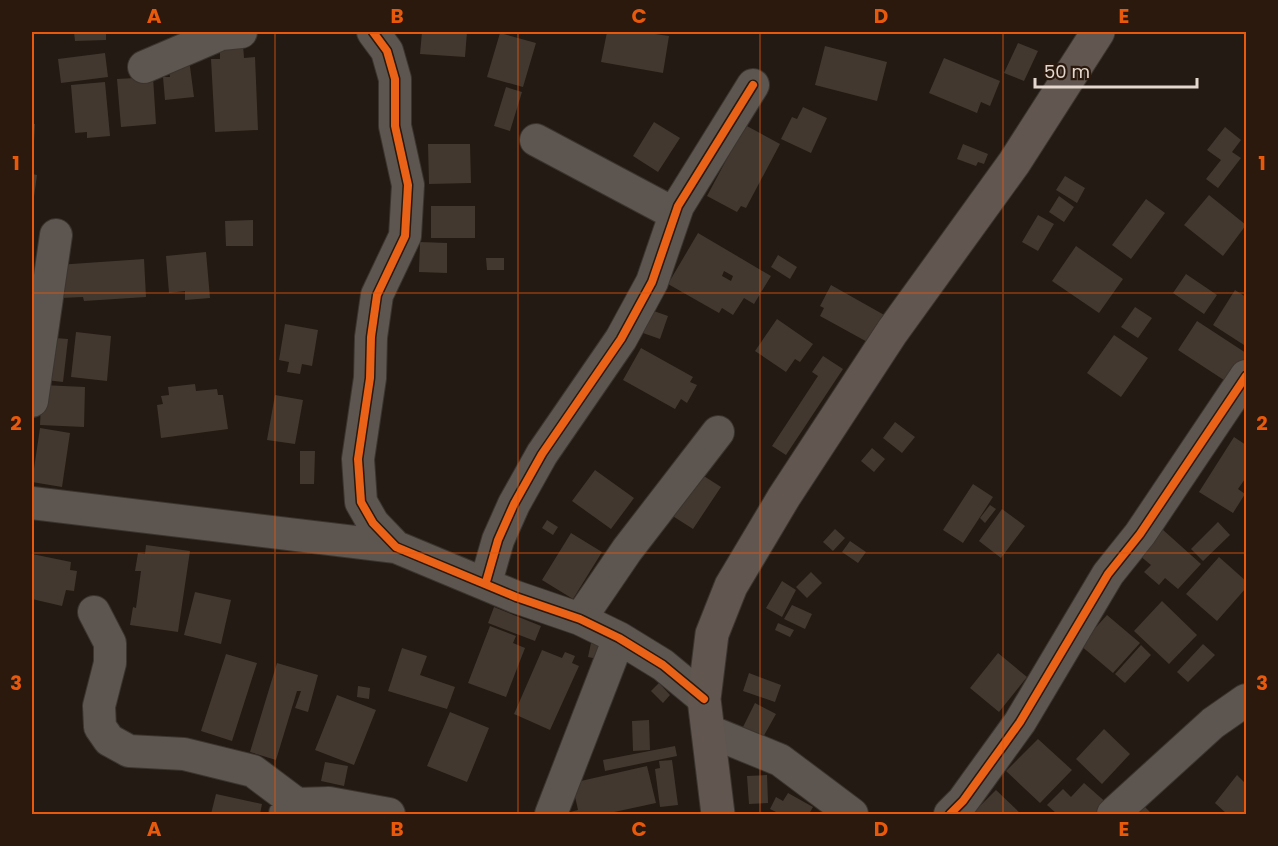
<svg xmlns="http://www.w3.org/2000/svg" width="1278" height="846" viewBox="0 0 1278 846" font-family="Poppins,sans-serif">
  <rect width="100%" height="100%" fill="#231a13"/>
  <!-- building -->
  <path fill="#42382f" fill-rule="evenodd" d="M74,32H106V40L75,41Z
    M422,32H467L465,57L420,54Z
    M607,32H641L669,36L663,73L601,62Z
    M500,33L536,43L523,87L487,77Z
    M1018,43L1038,51L1024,81L1004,73Z
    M243,45L244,58L255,57L258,130L215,132L211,59H220V46Z
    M825,46L887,62L877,101L815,85Z
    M105,53L108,77L61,83L58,59Z
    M944,58L1000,81L990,106L981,102L977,113L929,93Z
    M189,59L194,97L165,100L163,77H170L168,61Z
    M153,77L156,124L121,127L117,79Z
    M105,82L110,136L87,138V132L75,133L71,85Z
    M506,87L522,92L510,131L494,126Z
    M803,107L827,118L811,153L781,139L792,117L797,119Z
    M654,122L680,138L658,172L633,156Z
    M32,124H35L34,142H32Z
    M745,125L780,144L746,208L741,206L737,212L707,196Z
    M1225,127L1241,140L1232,152L1241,158L1218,188L1206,179L1221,160L1207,150Z
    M428,144H470L471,183L429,184Z
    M963,144L988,154L984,164L978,162L976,166L957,159Z
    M32,174L37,175L33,204H32Z
    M1065,176L1085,188L1077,203L1056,190Z
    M1209,195L1246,225L1223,256L1184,225Z
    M1059,196L1074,207L1064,222L1049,212Z
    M1146,199L1165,213L1131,259L1112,245Z
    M431,206H475V238H431Z
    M1038,215L1054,224L1038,251L1022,242Z
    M253,220V246H226L225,221Z
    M698,233L771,276L754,304L744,298L733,315L722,308L719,313L668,284ZM724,271L733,276L731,281L722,276Z
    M420,242L447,243V273L419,272Z
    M1076,246L1123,279L1099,313L1052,281Z
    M206,252L210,298L185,300V291L169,293L166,256Z
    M778,255L797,267L790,279L771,267Z
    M486,258H504V270H487Z
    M144,259L146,297L84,301L83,297L60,298L57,265Z
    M1186,274L1217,295L1204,314L1173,293Z
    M831,285L886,316L871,344L820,316L824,308L820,306Z
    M1235,290L1246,297V340L1244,345L1213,325Z
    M1135,307L1152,318L1138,338L1121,327Z
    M651,310L668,316L660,339L643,333Z
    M777,319L813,344L800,362L795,359L786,372L755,351Z
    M1197,321L1246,353V359L1230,384L1178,350Z
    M285,324L318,330L312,366L302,364L300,374L287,372L289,362L279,360Z
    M76,332L111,336L107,381L71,377Z
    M1114,335L1148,358L1121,397L1087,373Z
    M42,337L68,339L63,382L37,379Z
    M641,348L693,377L690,382L697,385L687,403L681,399L675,409L623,380Z
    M823,356L843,369L786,455L772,446L818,376L812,372Z
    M195,384L196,391L217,389L218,395H223L228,429L161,438L157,405L163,404L161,396L169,395L168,387Z
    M42,385L85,387L84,427L40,425Z
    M275,395L303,400L295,444L267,440Z
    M895,422L915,437L902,453L883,438Z
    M40,428L70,433L62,487L32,482Z
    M1234,437L1246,445V480L1245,479L1238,489L1245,494L1233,513L1199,492Z
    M872,448L885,459L874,472L861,461Z
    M300,451H315L314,484H300Z
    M595,470L634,498L611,529L572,501Z
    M696,471L721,487L693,529L668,513Z
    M973,484L993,497L963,543L943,530Z
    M990,505L996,509L985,523L980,518Z
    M1002,509L1025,526L1001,558L979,541Z
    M547,520L558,527L553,535L542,528Z
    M1218,522L1230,535L1203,561L1191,549Z
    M835,529L845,538L833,551L823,542Z
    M1162,529L1201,564L1178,589L1165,578L1159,585L1144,572L1151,565L1139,555Z
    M571,533L602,552L573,599L542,580Z
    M850,541L866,552L858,563L842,552Z
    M146,545L190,551L178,632L130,625L133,607L136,608L141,571H135L138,553L145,554Z
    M32,554L71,562L70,570L77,571L74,591L66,590L62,606L32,599Z
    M1219,557L1246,581V588L1217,621L1186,594Z
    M811,572L822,583L807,598L796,587Z
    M782,581L796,590L782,617L766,608Z
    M195,592L231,600L221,644L184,635Z
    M1162,601L1197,635L1169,664L1134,631Z
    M792,605L812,614L805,629L784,619Z
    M494,607L541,626L535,641L488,623Z
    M1107,615L1140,643L1113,673L1080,645Z
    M778,623L794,630L790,637L775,630Z
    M490,626L516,636L513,643L525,648L506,697L468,683Z
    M591,643L602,645L598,659L588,657Z
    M1203,644L1215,655L1188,682L1177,672Z
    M1141,645L1151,655L1125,683L1115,674Z
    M402,648L427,656L420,675L455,687L447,709L388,691Z
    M542,650L562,658L565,652L575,656L572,663L579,666L550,730L514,714Z
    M998,653L1027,677L999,712L970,688Z
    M226,654L257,663L232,741L201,731Z
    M277,663L318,675L308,712L295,708L301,691H297L276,760L250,752Z
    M749,673L781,685L775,702L743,691Z
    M659,683L670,695L663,703L651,691Z
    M358,686L370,688L369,699L357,697Z
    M337,695L376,710L354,765L315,750Z
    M755,703L776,714L762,739L742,729Z
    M450,712L489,728L467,782L427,766Z
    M649,720L650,750L633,751L632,721Z
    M1104,729L1130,754L1102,784L1076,759Z
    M1038,739L1072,770L1040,803L1006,771Z
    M675,746L677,756L605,771L603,760Z
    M672,760L678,805L660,807L655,769L660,768L659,761Z
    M325,762L348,766L344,786L321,781Z
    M647,766L656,803L605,814H562L578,810L572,783Z
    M767,775L768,803L749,804L747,776Z
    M1237,775L1246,784V814H1227L1215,803Z
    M1084,783L1109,805L1100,814H1057L1047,805L1063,789L1071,797Z
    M996,790L1021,814H972Z
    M788,793L813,807L809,814H780L770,809L776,797L783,801Z
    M216,794L262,804L260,814H211Z
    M1143,805L1152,814H1133Z"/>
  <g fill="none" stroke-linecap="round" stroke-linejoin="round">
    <defs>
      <path id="minor" d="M373,32L387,51L395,79V126L408,185L405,236L377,295L371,337L370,378L358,459L361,502L373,523L396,547L516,597L580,619L619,638L663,665L704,699
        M144,67L221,34L241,32
        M536,140L675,214
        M32,401L56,235
        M32,503L396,547
        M486,582L498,540L514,504L542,454L621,339L652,282L678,206L753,85
        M94,612L110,643V663L99,706L100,727L109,740L129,751L184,754L253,771L297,804
        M580,619L627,550L718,432
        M709,731L780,760L852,814
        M285,814L297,804L329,803L389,814
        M551,814L619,638
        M950,814L963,801L1020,722L1108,574L1140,534L1246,376
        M1113,814L1213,723L1246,700"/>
      <path id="major" d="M718,814L704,699L712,634L731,586L784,497L892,332L1014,163L1098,32"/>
    </defs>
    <!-- minor casing -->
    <use href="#minor" stroke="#3b342f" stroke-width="34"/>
    <!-- major casing -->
    <use href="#major" stroke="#3b342f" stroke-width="35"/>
    <!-- minor -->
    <use href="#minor" stroke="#5d5650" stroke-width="32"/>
    <!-- major -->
    <use href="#major" stroke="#615650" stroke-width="33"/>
    <defs>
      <path id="cycleway" d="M373,32L387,51L395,79V126L408,185L405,236L377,295L371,337L370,378L358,459L361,502L373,523L396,547L516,597L580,619L619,638L663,665L704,699
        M486,582L498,540L514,504L542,454L621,339L652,282L678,206L753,85
        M950,814L963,801L1020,722L1108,574L1140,534L1246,376"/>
    </defs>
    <!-- cycleway casing -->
    <use href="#cycleway" stroke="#2a190c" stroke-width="11"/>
    <!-- cycleway -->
    <use href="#cycleway" stroke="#ea6118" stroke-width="8"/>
  </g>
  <!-- grid -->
  <path fill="none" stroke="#e8590c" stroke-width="1.5" stroke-opacity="0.55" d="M275,32V814M518,32V814M760,32V814M1003,32V814M32,293H1246M32,553H1246"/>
  <!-- border -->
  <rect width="1278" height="846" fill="none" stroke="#2a190c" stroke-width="66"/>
  <!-- scale -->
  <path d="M1035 78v9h162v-9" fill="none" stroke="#e3d7ce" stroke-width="3"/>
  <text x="1044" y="78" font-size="18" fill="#e3d7ce" stroke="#2a190c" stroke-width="4.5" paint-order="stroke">50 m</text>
  <rect x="33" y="33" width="1212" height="780" fill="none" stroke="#e8590c" stroke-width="2"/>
  <g font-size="20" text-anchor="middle" font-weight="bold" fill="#e8590c">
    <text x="154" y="23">A</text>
    <text x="397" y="23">B</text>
    <text x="639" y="23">C</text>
    <text x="881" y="23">D</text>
    <text x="1124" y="23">E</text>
    <text x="16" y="170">1</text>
    <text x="1262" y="170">1</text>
    <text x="16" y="430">2</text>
    <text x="1262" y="430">2</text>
    <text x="16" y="690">3</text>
    <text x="1262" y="690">3</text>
    <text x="154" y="836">A</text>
    <text x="397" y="836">B</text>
    <text x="639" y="836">C</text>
    <text x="881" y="836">D</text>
    <text x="1124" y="836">E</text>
  </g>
</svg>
